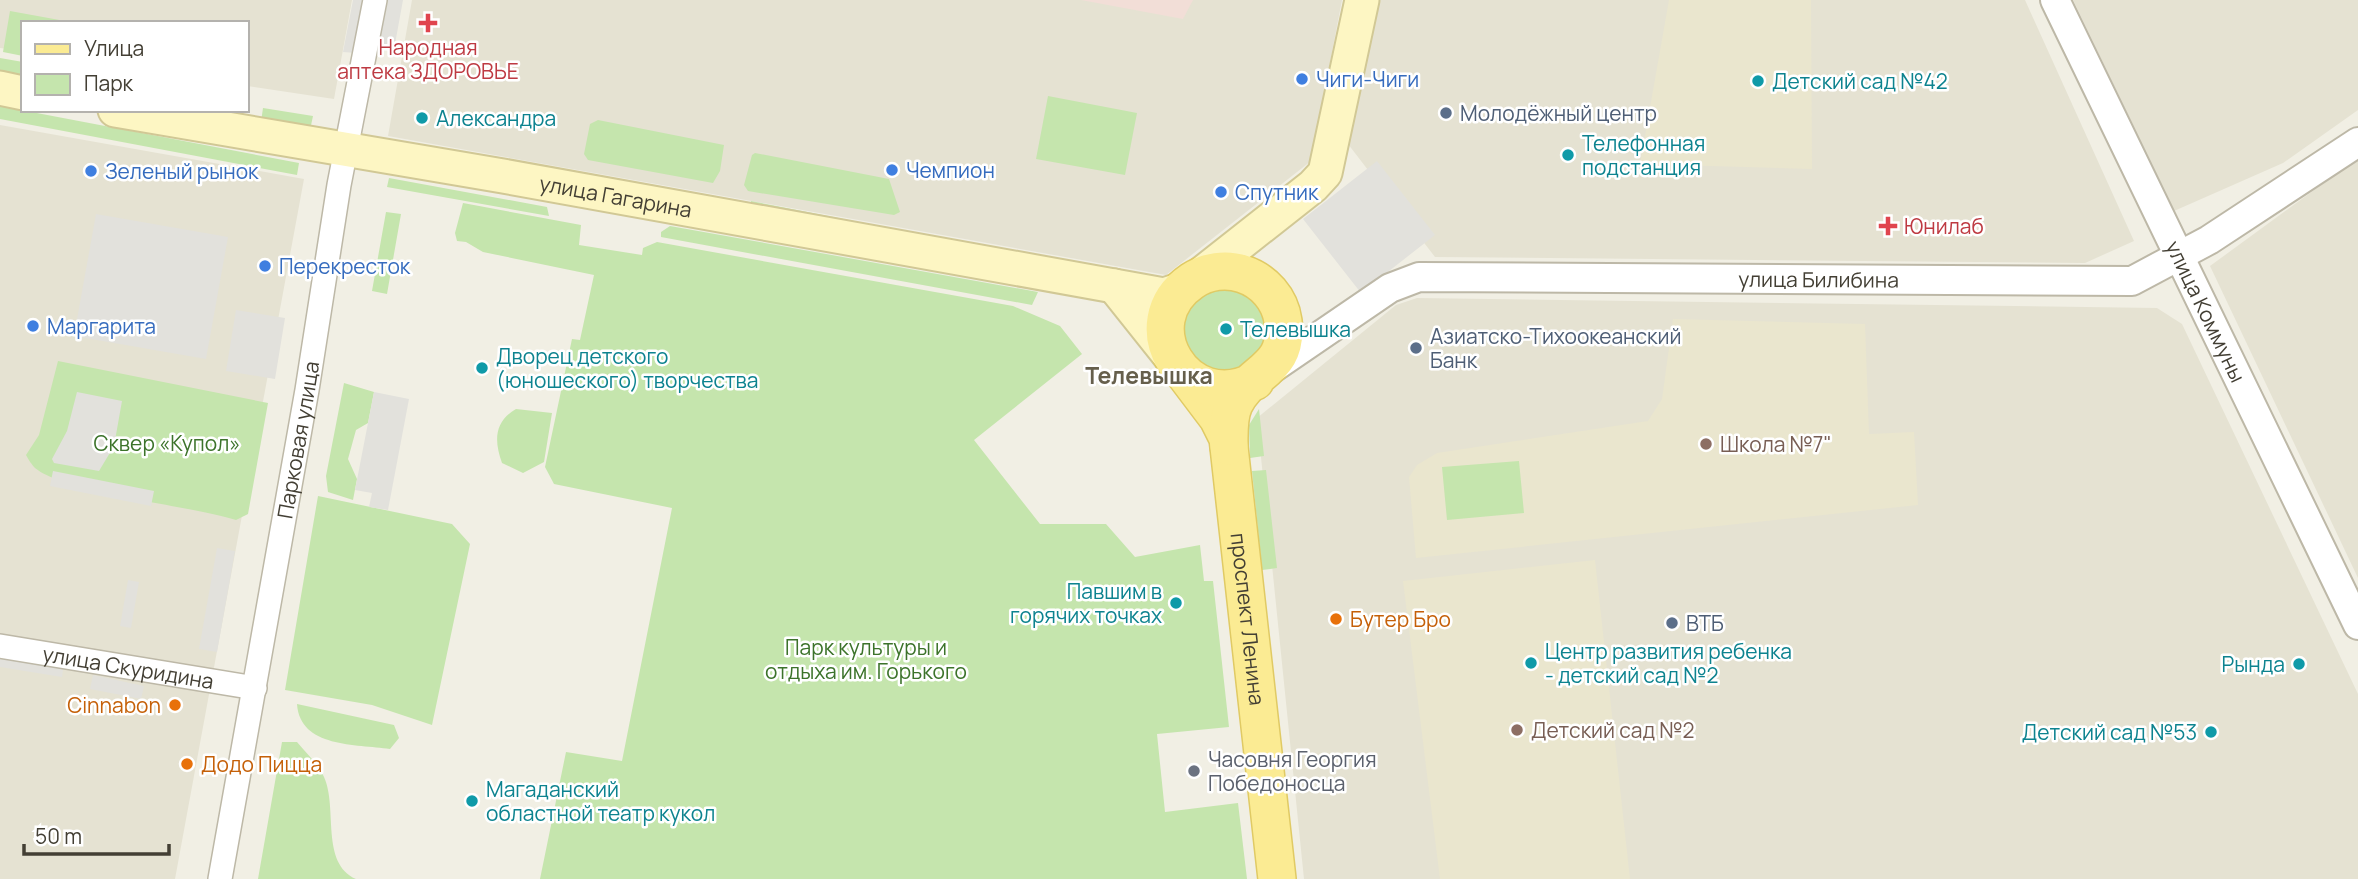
<svg xmlns="http://www.w3.org/2000/svg" width="2358" height="879" viewBox="0 0 2358 879" font-family="Manrope,sans-serif">
  <rect width="100%" height="100%" fill="#f1efe4"/>
  <!-- residential -->
  <path fill="#e5e2d2" d="M0,0H352L334,99L247,86V23H23V51L0,48Z
    M412,0H1342L1311,161L1166,275L388,136Z
    M1379,0H2025L2134,241L2085,263L1435,257L1348,144Z
    M2073,0H2358V110L2283,163L2174,211Z
    M0,125L304,179L175,879H0Z
    M2358,158V578L2210,266Z
    M1417,298L2157,308L2182,324L2358,694V879H1304L1257,418L1396,305Z"/>
  <!-- education -->
  <path fill="#eae6ce" d="M1669,0H1811L1812,169L1640,164Z
    M1673,319L1865,324L1869,434L1914,432L1918,505L1416,558L1409,477L1417,465L1437,453L1648,421L1662,399Z
    M1595,560L1630,879H1440L1403,581Z"/>
  <!-- medical -->
  <path fill="#f2ded7" d="M1081,0H1193L1183,19Z"/>
  <!-- green -->
  <path fill="#c5e5ad" d="M10,11L76,23H23V56L3,52Z
    M0,58L23,62V79L0,75Z
    M1048,96L1137,113L1125,175L1036,159Z
    M0,106L299,163L297,175L0,119Z
    M263,108L313,116L310,130L261,122Z
    M598,120L724,145L720,171L713,183L588,160L584,154L590,124Z
    M755,153L889,179L900,212L894,215L748,191L744,185L752,155Z
    M389,178L547,207L549,216L387,187Z
    M751,201L890,228L883,230L750,209Z
    M463,203L581,225L579,245L642,255L643,248L657,242L1013,306L1060,326L1082,354L974,440L1040,524H1106L1135,557L1200,545L1204,581H1213L1229,727L1157,734L1165,812L1238,803L1247,879H540L566,752L622,761L672,508L554,484L545,467L572,339L580,340L594,275L483,252L466,242L457,241L455,233Z
    M386,212L401,214L387,294L372,291Z
    M670,226L1038,292L1032,305L661,237V232Z
    M1183 330a42 42 0 1 1 84 0a42 42 0 1 1-84 0Z
    M58,361L268,403L248,514L236,520C189,505 67,494 35,468C32,465 28,459 26,455L39,435Z
    M344,383L374,392L368,423L356,430L348,459L357,479L353,500L328,492L326,476Z
    M516,409L552,413L544,462L523,473L502,463C494,441 494,422 516,409Z
    M1259,409L1264,456L1250,458L1249,425Z
    M1519,461L1524,513L1447,520L1442,467Z
    M1266,470L1277,568L1262,570L1252,471Z
    M318,496L452,524L470,544L432,725L372,705L285,690Z
    M297,704L394,725L399,738L390,749C356,744 300,748 297,704Z
    M282,742H297C306,753 319,765 324,777C338,808 320,863 356,879H258Z"/>
  <!-- parking -->
  <path fill="#e2e1dc" d="M353,0H367L356,53L343,52Z
    M388,0H403L395,44L377,55Z
    M1377,161L1435,235L1361,293L1303,219Z
    M96,214L228,237L206,359L74,336Z
    M236,310L285,318L275,379L226,371Z
    M77,392L122,401L114,446L99,471L54,463L52,459L67,431Z
    M374,392L409,399L388,510L369,507L372,493L355,490Z
    M53,471L154,491L151,506L50,486Z
    M217,548L235,551L217,652L199,649Z
    M128,580L139,582L131,628L120,626Z
    M0,653L64,663L62,677L0,667Z
    M93,675L144,686L141,699L90,689Z"/>
  <g fill="none" stroke-linecap="round" stroke-linejoin="round">
    <defs>
      <g id="minor">
        <path id="s1" d="M0,646L255,688"/>
        <path id="s2" d="M220,879L307,390L339,185L375,0"/>
      </g>
      <g id="tertiary">
        <path id="s3" d="M2055,0L2358,625"/>
        <path id="s4" d="M1270,370L1390,288L1419,277L2132,281L2209,240L2358,142"/>
      </g>
      <g id="secondary">
        <path d="M0,88L23,93"/>
        <path id="s5" d="M115,110L503,176L1164,295L1182,289"/>
        <path d="M1195,279L1313,186L1325,173L1362,0"/>
        <path d="M1114,286L1173,360"/>
      </g>
      <g id="primary">
        <path id="s6" d="M1184,373L1218,418L1228,438L1277,879"/>
        <path d="M1229,446C1229,432 1228,417 1234,404C1250,370 1290,370 1283,321C1280,299 1264,281 1243,274C1226,268 1207,271 1192,281C1130,323 1186,417 1255,381"/>
      </g>
    </defs>
    <!-- minor casing -->
    <use href="#minor" stroke="#bdb8a7" stroke-width="26"/>
    <!-- tertiary casing -->
    <use href="#tertiary" stroke="#bdb8a7" stroke-width="32"/>
    <!-- secondary casing -->
    <use href="#secondary" stroke="#d1c895" stroke-width="37"/>
    <!-- primary casing -->
    <use href="#primary" stroke="#e0ca64" stroke-width="40"/>
    <!-- minor -->
    <use href="#minor" stroke="#fff" stroke-width="23"/>
    <!-- tertiary -->
    <use href="#tertiary" stroke="#fff" stroke-width="28"/>
    <!-- secondary -->
    <use href="#secondary" stroke="#fdf6c3" stroke-width="33"/>
    <!-- primary -->
    <use href="#primary" stroke="#fbeb93" stroke-width="37"/>
  </g>
  <!-- markers -->
  <g fill="#e0444e" stroke="#fff" stroke-width="2.5">
    <path d="M424.5 12.5h7v7h7v7h-7v7h-7v-7h-7v-7h7z"/>
    <path d="M1884.5 215.5h7v7h7v7h-7v7h-7v-7h-7v-7h7z"/>
  </g>
  <g fill="#3f7fe0" stroke="#fff" stroke-width="2.5">
    <circle cx="1302" cy="79" r="7"/>
    <circle cx="892" cy="170" r="7"/>
    <circle cx="91" cy="171" r="7"/>
    <circle cx="1221" cy="192" r="7"/>
    <circle cx="265" cy="266" r="7"/>
    <circle cx="33" cy="326" r="7"/>
  </g>
  <g fill="#0f9aa8" stroke="#fff" stroke-width="2.5">
    <circle cx="1758" cy="81" r="7"/>
    <circle cx="422" cy="118" r="7"/>
    <circle cx="1568" cy="155" r="7"/>
    <circle cx="1226" cy="329" r="7"/>
    <circle cx="482" cy="368" r="7"/>
    <circle cx="1176" cy="603" r="7"/>
    <circle cx="1531" cy="663" r="7"/>
    <circle cx="2299" cy="664" r="7"/>
    <circle cx="2211" cy="732" r="7"/>
    <circle cx="472" cy="801" r="7"/>
  </g>
  <g fill="#5c6f8a" stroke="#fff" stroke-width="2.5">
    <circle cx="1446" cy="113" r="7"/>
    <circle cx="1416" cy="348" r="7"/>
    <circle cx="1672" cy="623" r="7"/>
  </g>
  <g fill="#8d6e63" stroke="#fff" stroke-width="2.5">
    <circle cx="1706" cy="444" r="7"/>
    <circle cx="1517" cy="730" r="7"/>
  </g>
  <g fill="#e8710a" stroke="#fff" stroke-width="2.5">
    <circle cx="1336" cy="619" r="7"/>
    <circle cx="175" cy="705" r="7"/>
    <circle cx="187" cy="764" r="7"/>
  </g>
  <circle fill="#6b7280" stroke="#fff" stroke-width="2.5" cx="1194" cy="771" r="7"/>
  <g text-anchor="middle" dominant-baseline="central" stroke-width="5" stroke-linejoin="round" paint-order="stroke">
    <!-- health labels -->
    <g font-size="21" fill="#be3a42" stroke="#fff">
      <text x="428" y="47">Народная<tspan x="428" dy="24">аптека ЗДОРОВЬЕ</tspan></text>
      <text x="1904" y="226" text-anchor="start">Юнилаб</text>
    </g>
    <!-- shop labels -->
    <g font-size="21" fill="#366cbe" stroke="#fff" text-anchor="start">
      <text x="1316" y="79">Чиги-Чиги</text>
      <text x="906" y="170">Чемпион</text>
      <text x="105" y="171">Зеленый рынок</text>
      <text x="1235" y="192">Спутник</text>
      <text x="279" y="266">Перекресток</text>
      <text x="47" y="326">Маргарита</text>
    </g>
    <!-- culture labels -->
    <g font-size="21" fill="#0d838f" stroke="#fff" text-anchor="start">
      <text x="1772" y="81">Детский сад №42</text>
      <text x="436" y="118">Александра</text>
      <text x="1582" y="143">Телефонная<tspan x="1582" dy="24">подстанция</tspan></text>
      <text x="1240" y="329">Телевышка</text>
      <text x="496" y="356">Дворец детского<tspan x="496" dy="24">(юношеского) творчества</tspan></text>
      <text x="1162" y="591" text-anchor="end">Павшим в<tspan x="1162" dy="24">горячих точках</tspan></text>
      <text x="1545" y="651">Центр развития ребенка<tspan x="1545" dy="24">- детский сад №2</tspan></text>
      <text x="2285" y="664" text-anchor="end">Рында</text>
      <text x="2197" y="732" text-anchor="end">Детский сад №53</text>
      <text x="486" y="789">Магаданский<tspan x="486" dy="24">областной театр кукол</tspan></text>
    </g>
    <!-- service labels -->
    <g font-size="21" fill="#4e5e75" stroke="#fff" text-anchor="start">
      <text x="1460" y="113">Молодёжный центр</text>
      <text x="1430" y="336">Азиатско-Тихоокеанский<tspan x="1430" dy="24">Банк</tspan></text>
      <text x="1686" y="623">ВТБ</text>
    </g>
    <!-- street labels -->
    <g font-size="21" fill="#433f34" stroke="#fff">
      <text stroke="none"><textPath href="#s5" startOffset="508">улица Гагарина</textPath></text>
      <text stroke="none"><textPath href="#s4" startOffset="576">улица Билибина</textPath></text>
      <text stroke="none"><textPath href="#s3" startOffset="346">улица Коммуны</textPath></text>
      <text stroke="none"><textPath href="#s2" startOffset="446">Парковая улица</textPath></text>
      <text stroke="none"><textPath href="#s6" startOffset="261">проспект Ленина</textPath></text>
      <text stroke="none"><textPath href="#s1" startOffset="130">улица Скуридина</textPath></text>
    </g>
    <!-- park labels -->
    <g font-size="21" fill="#3c732a" stroke="#fff">
      <text x="167" y="443">Сквер «Купол»</text>
      <text x="866" y="647">Парк культуры и<tspan x="866" dy="24">отдыха им. Горького</tspan></text>
    </g>
    <!-- education labels -->
    <g font-size="21" fill="#785e54" stroke="#fff" text-anchor="start">
      <text x="1720" y="444">Школа №7"</text>
      <text x="1531" y="730">Детский сад №2</text>
    </g>
    <!-- food labels -->
    <g font-size="21" fill="#c56008" stroke="#fff" text-anchor="start">
      <text x="1350" y="619">Бутер Бро</text>
      <text x="161" y="705" text-anchor="end">Cinnabon</text>
      <text x="201" y="764">Додо Пицца</text>
    </g>
    <!-- worship labels -->
    <g font-size="21" fill="#5b616d" stroke="#fff" text-anchor="start">
      <text x="1208" y="759">Часовня Георгия<tspan x="1208" dy="24">Победоносца</tspan></text>
    </g>
    <!-- neighbourhood labels -->
    <g font-size="23" font-weight="bold" fill="#665f4c" stroke="#fff">
      <text x="1149" y="375">Телевышка</text>
    </g>
  </g>
  <!-- legend -->
  <rect x="21" y="21" width="228" height="91" fill="#ffffff" stroke="#b4b2ae" stroke-width="2"/>
  <rect x="35" y="44" width="35" height="10" fill="#fbeb93" stroke="#b4b2ae" stroke-width="2"/>
  <text x="84" y="56" font-size="21" fill="#433f34">Улица</text>
  <rect x="35" y="74" width="35" height="21" fill="#c5e5ad" stroke="#b4b2ae" stroke-width="2"/>
  <text x="84" y="91" font-size="21" fill="#433f34">Парк</text>
  <!-- scale -->
  <path d="M24 844v10h145v-10" fill="none" stroke="#433f34" stroke-width="3.5"/>
  <text x="35" y="844" font-size="21" fill="#433f34" stroke="#ffffff" stroke-width="5" paint-order="stroke">50 m</text>
</svg>
